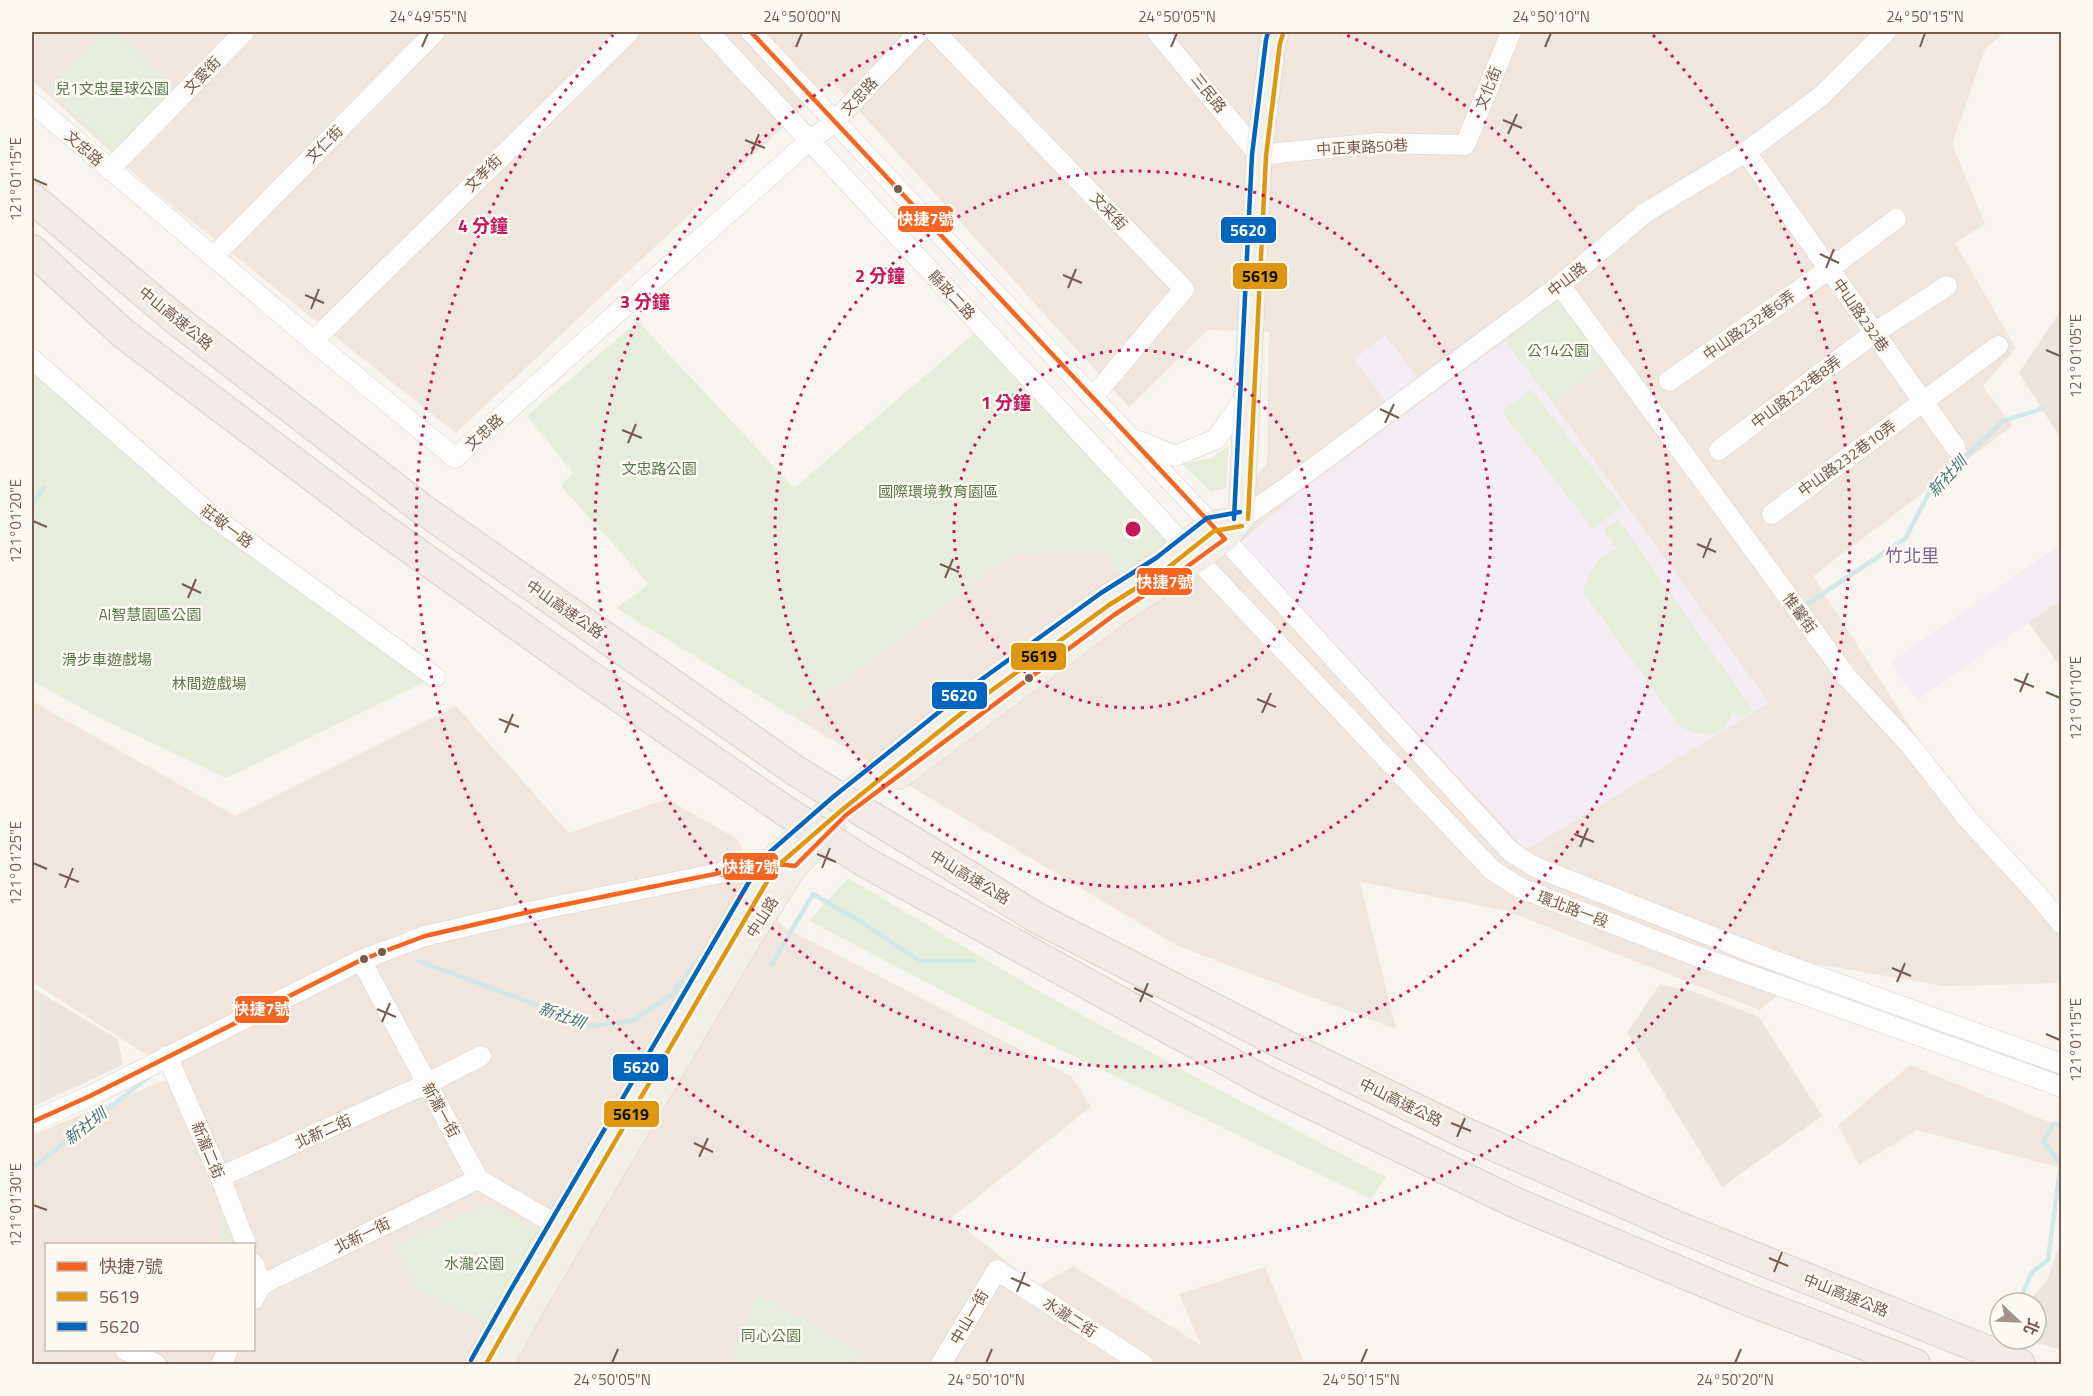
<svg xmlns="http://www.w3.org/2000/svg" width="2093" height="1396" viewBox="0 0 2093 1396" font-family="'Titillium Web','Noto Sans TC',sans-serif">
  <rect width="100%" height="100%" fill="#f8f4ef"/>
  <!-- residential -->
  <path fill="#f0e6dd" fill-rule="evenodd" d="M32,32H2005L1985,49L1952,144L1985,224L1955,243L2016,348L1983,386L2012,426L1813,576L1916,736L2061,933V983L1944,986L1816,964L1760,1010L1507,911L1360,882L1396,1029L1178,946L794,717L1016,553L1185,551L1267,464L1269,332L1208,330L1129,407L832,81L456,433L149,187L32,80Z
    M32,701L235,816L456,706L569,833L667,799L737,839L782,926L1071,1076L1091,1107L951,1218L1038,1286L1073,1266L1201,1345L1179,1294L1265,1267L1305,1364H32V1135L178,1075L32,982ZM46,1244H254V1350H46Z
    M1910,1065L2061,1127V1168L1917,1130L1859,1165L1838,1125Z"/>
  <!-- industrial -->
  <path fill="#ebe4df" d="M2061,310V439L2019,373Z
    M2061,599V668L2028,622Z
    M1660,984L1698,993L1759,1017L1822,1116L1722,1187L1627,1033Z
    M32,988L118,1039L123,1065L32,1107Z
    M2061,1239V1350L2026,1339H2036V1303H2028L2047,1281Z"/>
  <!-- education -->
  <path fill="#f4edf4" d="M1385,335L1421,382L1389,406L1354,359Z
    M1505,341L1553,403L1769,703L1526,850L1241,542L1298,493Z
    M2061,544V600L1917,700L1891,662Z"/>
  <!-- green -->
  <path fill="#e6eedb" d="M103,32H119L175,90L118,154L47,88Z
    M1564,297L1610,360L1553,403L1505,341Z
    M638,321L794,488L975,333L1171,545L1124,580L1104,552L1016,553L794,717L616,608L649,584L561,486L573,473L527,416Z
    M32,362L212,516L435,677L226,778L102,719L32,681Z
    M1531,389L1622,506L1593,529L1502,412Z
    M1229,446L1226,488L1211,492L1182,464L1211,458Z
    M1618,519L1753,710L1739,719L1733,711C1730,718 1727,727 1720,731C1707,738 1688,733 1678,724L1583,592C1590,573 1595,553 1618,550L1603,530Z
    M848,878L1047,996L1225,1093L1386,1177L1371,1199L1005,1023L809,921Z
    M220,1177L246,1244H220Z
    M487,1204L550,1236L492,1328L416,1289L395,1246L478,1206Z
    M757,1293L861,1352L855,1364H727Z"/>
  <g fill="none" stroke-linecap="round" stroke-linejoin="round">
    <!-- stream -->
    <path stroke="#d1e7e8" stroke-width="4.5" d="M32,505L43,488
      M1807,604L1905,539L1931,489L2003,421L2044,408
      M419,961L592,1026L632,1021L670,996L696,963
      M772,964L813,894L863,923L920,961H973
      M32,1168L150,1076
      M2018,1303L2032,1272L2048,1260L2061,1163L2043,1142L2053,1124H2062
      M1992,1325L2000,1321"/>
    <defs>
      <path id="minor" d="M709,32L1184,545L1492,870L1520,888L1691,954L2062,1087
        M751,32L1211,524L1510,851L1533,866L1767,958L2062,1064
        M935,32L1184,289L1093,397
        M1157,32L1259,155L1377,143L1465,145L1511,32
        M32,103L313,341L455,458L800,149L835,121L919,32
        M1746,152L1956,448
        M109,170L244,32
        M213,257L435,32
        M1560,285L1847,677L1910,745L1967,818L2036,893L2062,924
        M313,341L629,32
        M32,359L212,516L435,677
        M1669,381L1829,269L1896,219
        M1139,441L1175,456L1216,439L1246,396
        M1719,450L1874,333L1947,286
        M1772,514L1998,346
        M1241,519L1290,485L1560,285L1645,213L1746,152L1820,97L1886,32
        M361,960L478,1179L557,1225
        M167,1056L220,1177L246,1244
        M32,1122L90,1096L361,960L425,936L533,911L769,863L777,864
        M220,1177L426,1084L481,1056
        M254,1264L261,1285
        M254,1299L261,1285L478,1179
        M125,1350L156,1364
        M221,1364L228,1350
        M941,1364L997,1270L1143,1364"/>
      <path id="major" d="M1241,519L1259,155L1273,41L1276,32
        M899,776L1114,615L1181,571L1225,539L1241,519
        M478,1364L516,1295L769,863L838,803L968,698L1105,599L1160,564L1211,524L1241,519
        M500,1364L533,1304L750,936L795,866L832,829"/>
      <path id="highway" d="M32,198L178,321L421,508L796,771L817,784
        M32,250L124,334L372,521L585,673L787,812
        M902,835L1037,918L1287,1046L1463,1132L1674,1225L2020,1364
        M865,862L1268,1083L1516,1203L1745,1299L1915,1364"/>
    </defs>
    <!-- minor casing -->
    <use href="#minor" stroke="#d7d1cd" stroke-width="21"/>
    <!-- major casing -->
    <use href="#major" stroke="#d9d1cc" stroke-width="27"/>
    <!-- highway casing -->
    <use href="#highway" stroke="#d9d1cc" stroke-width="32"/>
    <!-- minor -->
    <use href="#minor" stroke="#fefdfd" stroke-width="20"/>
    <!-- major -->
    <use href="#major" stroke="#f2eee8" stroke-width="26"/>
    <!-- highway -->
    <use href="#highway" stroke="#f1eae6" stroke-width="30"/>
    <defs>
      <path id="highway-bridge" d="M817,784L902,835
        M787,812L865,862"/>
    </defs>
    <!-- highway-bridge casing -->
    <use href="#highway-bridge" stroke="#d9d1cc" stroke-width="32" stroke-linecap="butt"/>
    <!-- highway-bridge -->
    <use href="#highway-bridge" stroke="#f1eae6" stroke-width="30"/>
    <defs>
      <path id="bus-1" d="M32,1122L90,1096L361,960L425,936L533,911L769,863L795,866L846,815L1114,615L1181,571L1225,539L751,32"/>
      <path id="bus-2" d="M1248,519L1266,156L1280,43L1283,34
        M486,1364L523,1299L775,868L843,809L973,704L1109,605L1165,570L1214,531L1242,526"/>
      <path id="bus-3" d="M1234,519L1252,155L1266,40L1268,32
        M471,1360L510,1291L763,858L833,797L964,692L1101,593L1156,558L1207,518L1240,512"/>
    </defs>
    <!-- bus-1 casing -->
    <use href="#bus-1" stroke="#fef9f2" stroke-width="9"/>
    <!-- bus-2 casing -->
    <use href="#bus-2" stroke="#fef9f2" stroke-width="9"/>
    <!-- bus-3 casing -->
    <use href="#bus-3" stroke="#fef9f2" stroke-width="9"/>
    <!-- bus-1 -->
    <use href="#bus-1" stroke="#f26522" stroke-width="4.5"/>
    <!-- bus-2 -->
    <use href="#bus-2" stroke="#dd9710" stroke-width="4.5"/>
    <!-- bus-3 -->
    <use href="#bus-3" stroke="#0065bd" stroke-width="4.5"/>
  </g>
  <!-- ticks -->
  <path fill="none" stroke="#765b4f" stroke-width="2" d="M422,47L428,33M796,47L802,33M1171,47L1177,33M1545,47L1551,33M1920,47L1925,33M1503,120L1522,128M1508,134L1517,114M745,140L765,148M751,154L759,134M33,179L47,185M1820,254L1839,263M1826,268L1834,249M1063,275L1082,283M1068,288L1076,269M305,295L324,303M311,309L319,289M2046,350L2060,356M1380,409L1399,418M1385,423L1394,404M622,430L642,438M628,443L636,424M33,521L47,527M1697,544L1716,552M1703,558L1711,538M940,564L959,572M945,578L953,559M182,584L201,593M188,598L196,579M2014,679L2034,687M2020,692L2028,673M2046,692L2060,698M1257,699L1276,707M1262,713L1271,693M499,719L519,727M505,733L513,714M1574,834L1594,842M1580,847L1588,828M817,854L836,862M33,863L47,869M822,868L830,848M59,874L79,882M65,888L73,868M1892,968L1911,976M1897,982L1905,963M1134,988L1153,997M1140,1002L1148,983M377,1009L396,1017M382,1022L390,1003M2046,1034L2060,1040M1451,1123L1471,1131M1457,1137L1465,1118M694,1143L713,1152M699,1157L708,1138M33,1205L47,1210M1769,1258L1788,1266M1774,1272L1782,1252M1011,1278L1030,1286M1017,1292L1025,1272M612,1363L618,1349M986,1363L992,1349M1361,1363L1367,1349M1735,1363L1741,1349"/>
  <!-- distance rings -->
  <g fill="none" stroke="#c2185b" stroke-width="3" stroke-dasharray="3 6">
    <circle cx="1133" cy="529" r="179"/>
    <circle cx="1133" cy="529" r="358"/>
    <path d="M1339 32A538 538 0 1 1 927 32"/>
    <path d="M1653 35A717 717 0 1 1 613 35"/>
  </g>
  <!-- markers -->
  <g fill="#765b4f" stroke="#fef9f2" stroke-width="2">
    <circle cx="898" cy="189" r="5"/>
    <circle cx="1029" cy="678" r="5"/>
    <circle cx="382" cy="952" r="5"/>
    <circle cx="364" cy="959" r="5"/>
  </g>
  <g text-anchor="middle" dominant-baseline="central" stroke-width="5" stroke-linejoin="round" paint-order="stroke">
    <!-- street labels -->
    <g font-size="15" fill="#765b4f" stroke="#fef9f2">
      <text transform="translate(202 75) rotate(-46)">文愛街</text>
      <text transform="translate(1488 88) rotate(-68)">文化街</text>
      <text transform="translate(1209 93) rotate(51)">三民路</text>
      <text transform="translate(859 96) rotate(-47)">文忠路</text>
      <text transform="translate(324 144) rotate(-45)">文仁街</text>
      <text transform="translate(1362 147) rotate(-3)">中正東路50巷</text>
      <text transform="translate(84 148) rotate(41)">文忠路</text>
      <text transform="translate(483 173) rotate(-45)">文孝街</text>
      <text transform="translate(1109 211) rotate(46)">文采街</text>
      <text transform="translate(1567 279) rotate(-38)">中山路</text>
      <text transform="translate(952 295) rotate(47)">縣政二路</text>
      <text transform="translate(1861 315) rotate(55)">中山路232巷</text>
      <text transform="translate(176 318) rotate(39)">中山高速公路</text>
      <text transform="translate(1749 325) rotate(-35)">中山路232巷6弄</text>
      <text transform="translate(1796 392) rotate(-37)">中山路232巷8弄</text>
      <text transform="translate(484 432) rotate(-42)">文忠路</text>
      <text transform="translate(1847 458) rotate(-36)">中山路232巷10弄</text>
      <text transform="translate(227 526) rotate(37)">莊敬一路</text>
      <text transform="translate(565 609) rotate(35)">中山高速公路</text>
      <text transform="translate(1800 613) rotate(54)">惟馨街</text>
      <text transform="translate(970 877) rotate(31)">中山高速公路</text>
      <text transform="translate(1573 909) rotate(21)">環北路一段</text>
      <text transform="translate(762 917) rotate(-58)">中山路</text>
      <text transform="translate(1401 1102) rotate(26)">中山高速公路</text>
      <text transform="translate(441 1110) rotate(61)">新瀧一街</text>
      <text transform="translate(323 1131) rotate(-24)">北新二街</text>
      <text transform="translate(208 1150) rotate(67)">新瀧二街</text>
      <text transform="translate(362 1235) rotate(-26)">北新一街</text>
      <text transform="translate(1846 1295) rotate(22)">中山高速公路</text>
      <text transform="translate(969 1317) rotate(-60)">中山一街</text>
      <text transform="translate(1070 1317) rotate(33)">水瀧二街</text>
    </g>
    <!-- park labels -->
    <g font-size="15" fill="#597a48" stroke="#fef9f2">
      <text x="112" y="88">兒1文忠星球公園</text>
      <text x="1558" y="350">公14公園</text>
      <text x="659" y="468">文忠路公園</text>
      <text x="938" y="491">國際環境教育園區</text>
      <text x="150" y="614">AI智慧園區公園</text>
      <text x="107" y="659">滑步車遊戲場</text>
      <text x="209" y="683">林間遊戲場</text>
      <text x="474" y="1263">水瀧公園</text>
      <text x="771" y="1335">同心公園</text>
    </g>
    <!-- water labels -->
    <g font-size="16" font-style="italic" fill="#477980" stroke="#fef9f2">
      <text transform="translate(1947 476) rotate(-47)">新社圳</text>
      <text transform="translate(562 1015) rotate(20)">新社圳</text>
      <text transform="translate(85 1126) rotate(-38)">新社圳</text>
    </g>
    <!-- quarter labels -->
    <g font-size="18" fill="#816791" stroke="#fef9f2">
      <text x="1912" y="555">竹北里</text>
    </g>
  </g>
  <circle cx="1133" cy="529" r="9" fill="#c2185b" stroke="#fef9f2" stroke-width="3"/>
  <g font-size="18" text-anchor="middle" font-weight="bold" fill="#c2185b" stroke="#fef9f2" stroke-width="5" stroke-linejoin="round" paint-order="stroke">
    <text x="483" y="232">4 分鐘</text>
    <text x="880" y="282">2 分鐘</text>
    <text x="645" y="308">3 分鐘</text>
    <text x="1006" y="409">1 分鐘</text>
  </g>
  <g stroke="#fef9f2" stroke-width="2">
    <rect x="897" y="205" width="57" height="28" rx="6" fill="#f26522"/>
    <rect x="1220" y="216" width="57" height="28" rx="6" fill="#0065bd"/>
    <rect x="1232" y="262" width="56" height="28" rx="6" fill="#dd9710"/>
    <rect x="1136" y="567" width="57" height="29" rx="6" fill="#f26522"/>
    <rect x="1010" y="642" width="57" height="29" rx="6" fill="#dd9710"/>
    <rect x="931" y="681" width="57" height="29" rx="6" fill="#0065bd"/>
    <rect x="722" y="852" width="57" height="29" rx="6" fill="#f26522"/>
    <rect x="234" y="995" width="56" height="29" rx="6" fill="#f26522"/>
    <rect x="612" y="1053" width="57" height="29" rx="6" fill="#0065bd"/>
    <rect x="603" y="1100" width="57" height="28" rx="6" fill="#dd9710"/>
  </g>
  <g font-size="16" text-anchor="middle" font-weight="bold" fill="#fff">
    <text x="926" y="225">快捷7號</text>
    <text x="1248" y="236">5620</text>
    <text x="1165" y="588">快捷7號</text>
    <text x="959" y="701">5620</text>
    <text x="751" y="873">快捷7號</text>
    <text x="262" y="1015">快捷7號</text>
    <text x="641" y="1073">5620</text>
  </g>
  <g font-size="16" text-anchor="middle" font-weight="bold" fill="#111">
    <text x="1260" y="282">5619</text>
    <text x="1039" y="662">5619</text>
    <text x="631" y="1120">5619</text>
  </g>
  <!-- border -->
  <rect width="2093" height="1396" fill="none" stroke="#fef9f2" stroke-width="66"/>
  <!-- legend -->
  <rect x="45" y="1243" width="210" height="108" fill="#fef9f2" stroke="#c8bab1" stroke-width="1.5"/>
  <rect x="57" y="1262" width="30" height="9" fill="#f26522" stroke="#c8bab1" stroke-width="1.5"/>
  <text x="99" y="1273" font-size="18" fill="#765b4f">快捷7號</text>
  <rect x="57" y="1292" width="30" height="9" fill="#dd9710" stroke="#c8bab1" stroke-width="1.5"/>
  <text x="99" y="1303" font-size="18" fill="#765b4f">5619</text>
  <rect x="57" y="1322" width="30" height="9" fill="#0065bd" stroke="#c8bab1" stroke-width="1.5"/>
  <text x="99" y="1333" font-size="18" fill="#765b4f">5620</text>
  <!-- north arrow -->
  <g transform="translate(2018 1321) rotate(113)"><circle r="28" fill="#fef9f2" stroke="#c8bab1" stroke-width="1.5"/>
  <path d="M0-4.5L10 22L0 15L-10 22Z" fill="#a49187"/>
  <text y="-9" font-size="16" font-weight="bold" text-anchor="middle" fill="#765b4f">北</text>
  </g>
  <rect x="33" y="33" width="2027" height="1330" fill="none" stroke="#765b4f" stroke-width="2"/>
  <g font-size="15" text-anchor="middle" fill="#765b4f">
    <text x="428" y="22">24°49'55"N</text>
    <text x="802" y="22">24°50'00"N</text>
    <text x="1177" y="22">24°50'05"N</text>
    <text x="1551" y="22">24°50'10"N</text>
    <text x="1925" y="22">24°50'15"N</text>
    <text transform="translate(16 179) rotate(-90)" y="5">121°01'15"E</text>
    <text transform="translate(2076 356) rotate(-90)" y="5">121°01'05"E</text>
    <text transform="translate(16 521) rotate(-90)" y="5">121°01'20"E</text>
    <text transform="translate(2076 698) rotate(-90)" y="5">121°01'10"E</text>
    <text transform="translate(16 863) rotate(-90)" y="5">121°01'25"E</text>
    <text transform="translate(2076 1040) rotate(-90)" y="5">121°01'15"E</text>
    <text transform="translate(16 1205) rotate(-90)" y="5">121°01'30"E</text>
    <text x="612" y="1385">24°50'05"N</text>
    <text x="986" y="1385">24°50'10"N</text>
    <text x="1361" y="1385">24°50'15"N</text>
    <text x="1735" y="1385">24°50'20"N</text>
  </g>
</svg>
